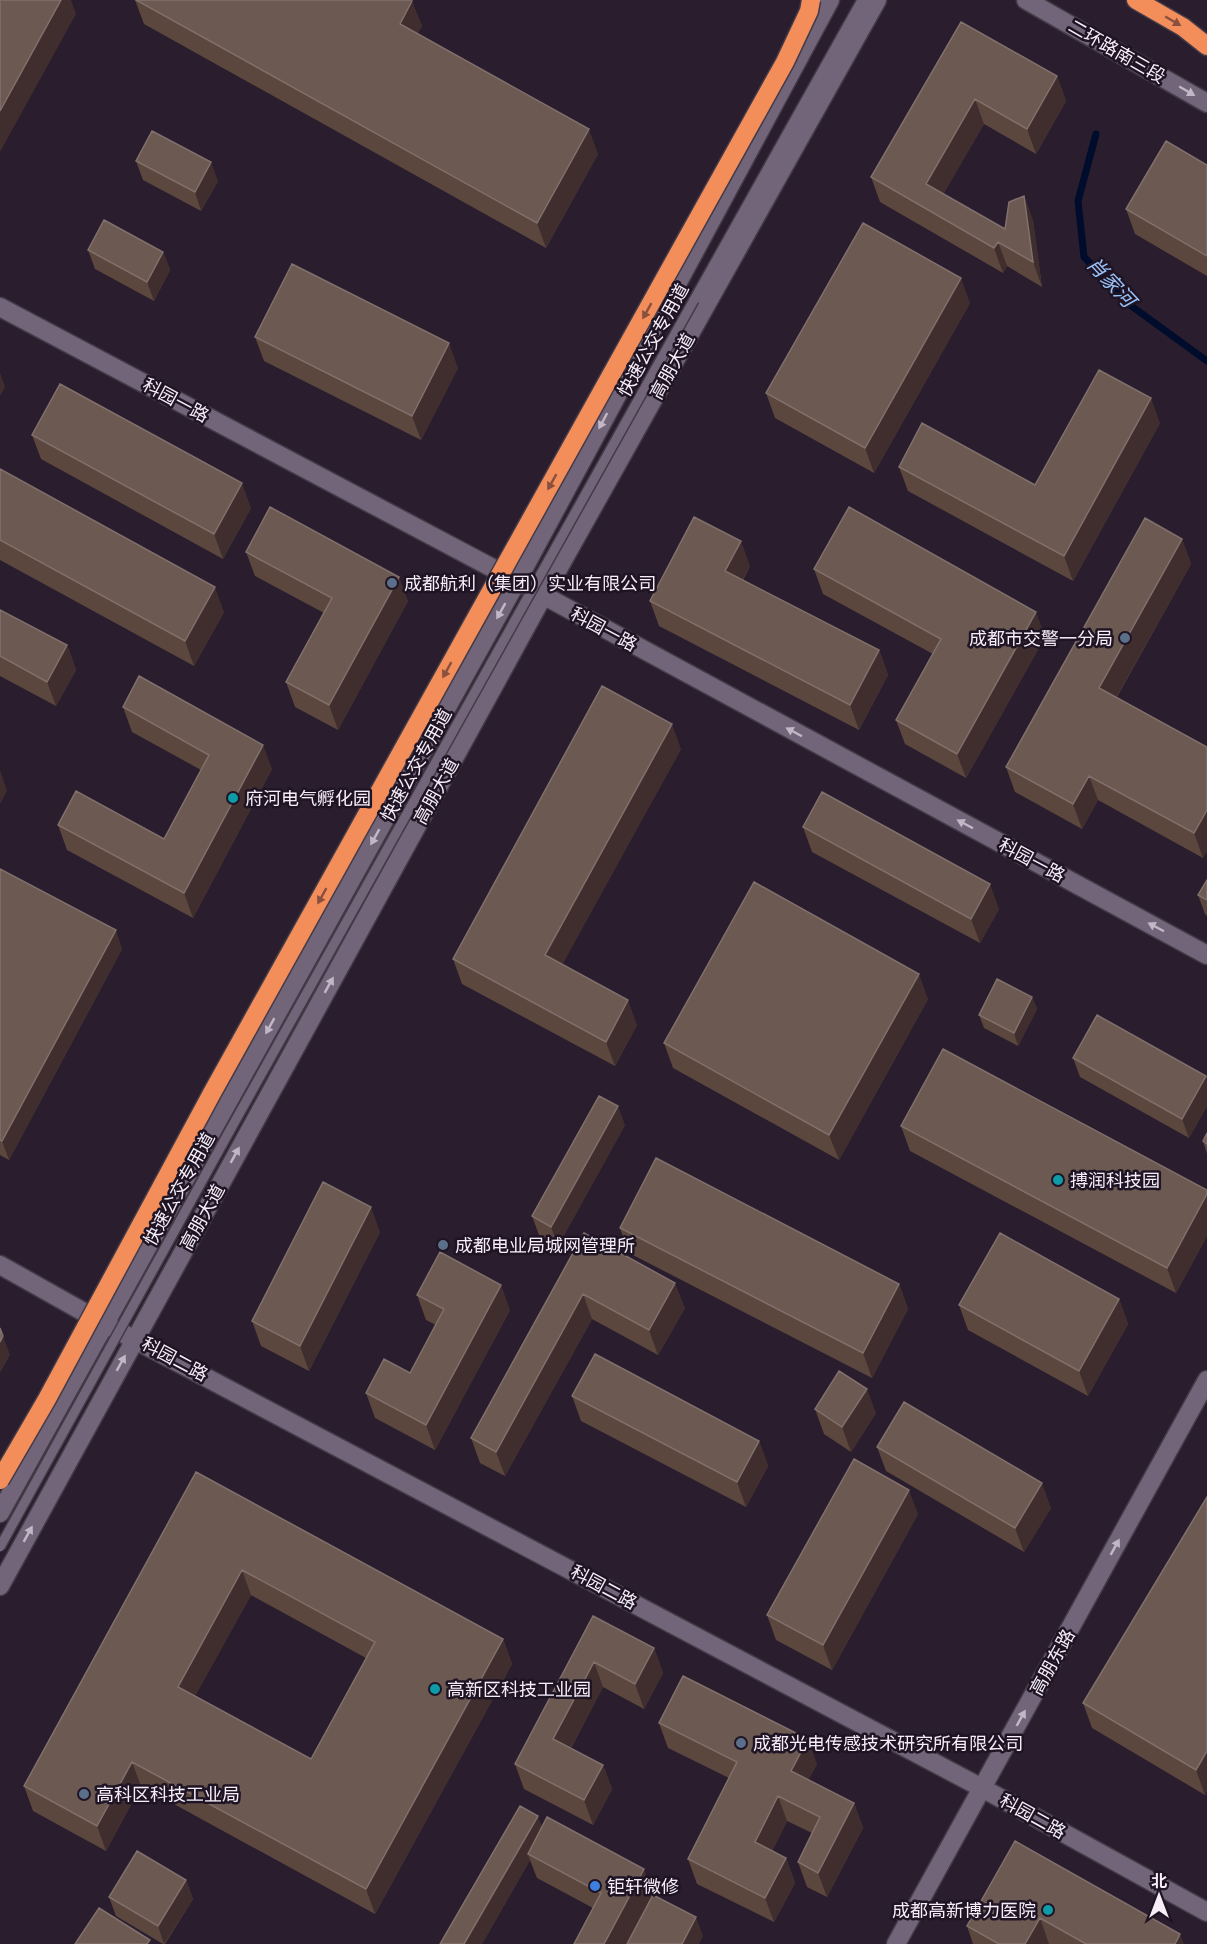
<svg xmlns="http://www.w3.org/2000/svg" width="1207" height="1944" viewBox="0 0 1207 1944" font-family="'Public Sans','Noto Sans SC',sans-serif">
  <rect width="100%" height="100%" fill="#291d2e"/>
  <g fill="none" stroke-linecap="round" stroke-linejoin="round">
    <!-- stream -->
    <path stroke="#000c2c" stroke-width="7" d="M1096,134L1078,201L1084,257L1130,305L1207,361"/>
    <defs>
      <path id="lane" d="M694,300L862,0"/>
      <path id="street" d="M0,1265L105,1324L982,1788L1207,1912"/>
      <path id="secondary" d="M1026,0L1207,103
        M0,307L517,581L1207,955
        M0,1513L517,581L830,0
        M0,1586L543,596L877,0
        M896,1944L1207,1380"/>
      <path id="highway" d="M1136,0L1183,27L1207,46"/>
    </defs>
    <!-- lane casing -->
    <use href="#lane" stroke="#433a48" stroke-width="12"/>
    <!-- street casing -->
    <use href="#street" stroke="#433a48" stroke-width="21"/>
    <!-- secondary casing -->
    <use href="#secondary" stroke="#433a48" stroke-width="21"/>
    <!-- highway casing -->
    <use href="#highway" stroke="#433a48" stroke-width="21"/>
    <!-- lane -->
    <use href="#lane" stroke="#736579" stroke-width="9"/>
    <!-- street -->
    <use href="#street" stroke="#736579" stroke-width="18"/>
    <!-- secondary -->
    <use href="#secondary" stroke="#736579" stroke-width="18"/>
    <!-- highway -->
    <use href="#highway" stroke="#f38d5a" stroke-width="18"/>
    <defs>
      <path id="lane-bridge" d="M0,1547L229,1132L694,300"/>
      <path id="highway-bridge" d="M0,1480L47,1399L212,1093L785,62L809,11L811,0"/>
    </defs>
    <!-- lane-bridge casing -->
    <use href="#lane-bridge" stroke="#433a48" stroke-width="12" stroke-linecap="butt"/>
    <!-- highway-bridge casing -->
    <use href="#highway-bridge" stroke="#433a48" stroke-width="21" stroke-linecap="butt"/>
    <!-- lane-bridge -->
    <use href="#lane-bridge" stroke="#736579" stroke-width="9"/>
    <!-- highway-bridge -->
    <use href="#highway-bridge" stroke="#f38d5a" stroke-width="18"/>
  </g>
  <!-- wall -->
  <path fill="#5b473e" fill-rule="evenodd" d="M135,0H411L422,26L417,34L598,154L546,248L144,24Z
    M961,22L1057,76L1066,101L1036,154L984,124L943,194L1005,229L1024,196L1033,221L1042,287L1007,266L1003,273L880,202L871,177Z
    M136,161L218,181L201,211L143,180Z
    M1207,165V276L1135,234L1126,209Z
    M88,250L163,252L170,270L154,301L95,269Z
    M970,303L874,473L775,418L766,393Z
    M255,337L458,368L421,440L264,361Z
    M1160,423L1073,581L908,491L899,467L1035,485Z
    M32,435L251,508L223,559L41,459Z
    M0,469L224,612L194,666L0,560Z
    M1182,539L1191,564L1117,697L1207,747V851L1203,858L1098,800L1082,829L1015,792L1006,767Z
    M246,552L408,601L338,730L295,707L286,682L324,613L255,576Z
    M750,566L743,580L879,650L888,675L859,730L659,626L650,601Z
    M814,569L1045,637L966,778L905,744L896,720L933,654L823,594Z
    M0,610L67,645L76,670L56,706L0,676Z
    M123,707L272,769L193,918L67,850L58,825L164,839L201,770L132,732Z
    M681,749L562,964L637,1025L615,1066L462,984L453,959Z
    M803,827L999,909L980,943L812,852Z
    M0,869L122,949L9,1160L0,1155Z
    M1207,880V916L1205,914L1198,895Z
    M1032,997L1037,1009L1018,1046L984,1028L979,1015Z
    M928,999L839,1160L673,1068L664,1043Z
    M1073,1058L1206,1076L1207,1078V1106L1189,1138L1080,1077Z
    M625,1125L558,1246L539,1235L532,1216Z
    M901,1126L1207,1190V1236L1176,1293L910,1151Z
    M1207,1133V1154L1203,1141Z
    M620,1228L899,1284L908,1309L872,1378L629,1253Z
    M380,1232L309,1371L261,1346L252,1321Z
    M584,1233L685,1308L658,1355L592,1319L505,1476L480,1463L471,1438Z
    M417,1295L510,1310L435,1450L375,1418L366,1393L410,1373L436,1325L426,1320Z
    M1119,1299L1128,1324L1088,1396L968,1330L959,1305Z
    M572,1396L759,1441L768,1466L746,1507L581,1421Z
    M815,1409L876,1413L851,1452L824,1434Z
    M877,1447L1051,1508L1024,1552L886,1471Z
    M196,1472L503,1639L512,1664L375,1914L141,1786L106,1851L33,1811L24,1786ZM251,1595L366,1658L311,1759L195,1696Z
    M1207,1497V1791L1205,1795L1092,1728L1083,1703Z
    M918,1514L832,1670L776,1640L767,1615Z
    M593,1616L654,1648L663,1673L644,1709L603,1687L571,1748L603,1765L612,1789L593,1825L524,1789L515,1764Z
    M659,1723L817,1764L808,1780L854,1803L863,1828L827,1897L807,1887L798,1862L812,1833L787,1821L772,1851L786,1858L795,1883L774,1922L697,1884L688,1859L729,1778L668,1748Z
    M542,1827L653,1894L626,1944H574L593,1908L537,1878L530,1860L482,1944Z
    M1015,1841L1184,1944H973L967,1926Z
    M186,1880L193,1899L165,1944H163L116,1916L109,1897Z"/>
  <!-- shaded-wall -->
  <path fill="#402e2f" d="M61,0H71L76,14L0,152V111Z
    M412,1L422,26L409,49L400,24Z
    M1057,76L1066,101L1036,154L1027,129Z
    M975,99L984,124L935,209L926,184Z
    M589,129L598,154L546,248L537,223Z
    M211,162L218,181L201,211L195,192Z
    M1024,196L1033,221L1042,287L1033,262Z
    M998,242L1007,266L1003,273L994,248Z
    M163,252L170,270L154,301L147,282Z
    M961,278L970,303L874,473L865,448Z
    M449,343L458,368L421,440L412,416Z
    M0,373L5,387L0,396Z
    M1151,398L1160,423L1073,581L1064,556Z
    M242,483L251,508L223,559L214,534Z
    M1182,539L1191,564L1108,712L1099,688Z
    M741,541L750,566L734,595L725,571Z
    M399,577L408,601L338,730L329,705Z
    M215,587L224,612L194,666L185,641Z
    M1036,612L1045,637L966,778L957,754Z
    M67,645L76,670L56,706L47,682Z
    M879,650L888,675L859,730L850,705Z
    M672,724L681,749L554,980L545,955Z
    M263,745L272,769L193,918L184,893Z
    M0,770L7,791L0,804Z
    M1089,776L1098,800L1082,829L1073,804Z
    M1207,810V851L1203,858L1194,833Z
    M990,884L999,909L980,943L971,919Z
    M116,930L122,949L9,1160L2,1141Z
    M919,974L928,999L839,1160L829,1135Z
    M1032,997L1037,1009L1018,1046L1014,1033Z
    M628,1000L637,1025L615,1066L606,1042Z
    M1206,1076L1207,1078V1106L1189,1138L1182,1119Z
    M618,1106L625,1125L558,1246L551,1227Z
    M1207,1194V1236L1176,1293L1167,1268Z
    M371,1207L380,1232L309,1371L300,1346Z
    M675,1283L685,1308L658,1355L649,1330Z
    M899,1284L908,1309L872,1378L863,1353Z
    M501,1285L510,1310L435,1450L426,1425Z
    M583,1294L592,1319L505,1476L496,1452Z
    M1119,1299L1128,1324L1088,1396L1079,1371Z
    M3,1336L10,1355L0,1373V1342Z
    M867,1389L876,1413L851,1452L842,1427Z
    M759,1441L768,1466L746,1507L737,1482Z
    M1042,1483L1051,1508L1024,1552L1015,1528Z
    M909,1490L918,1514L832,1670L823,1645Z
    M242,1570L251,1595L187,1711L178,1687Z
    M503,1639L512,1664L375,1914L366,1889Z
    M654,1648L663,1673L644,1709L635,1684Z
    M594,1662L603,1687L562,1764L553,1739Z
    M808,1739L817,1764L800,1796L791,1771Z
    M1207,1751V1791L1205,1795L1196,1770Z
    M132,1762L141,1786L106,1851L97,1826Z
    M603,1765L612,1789L593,1825L584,1800Z
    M778,1796L787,1821L764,1867L755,1842Z
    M854,1803L863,1828L827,1897L818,1873Z
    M538,1816L545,1835L528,1854L530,1860L482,1944H464Z
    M786,1858L795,1883L774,1922L765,1898Z
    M644,1869L653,1894L626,1944H604Z
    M186,1880L193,1899L164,1944L158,1926Z
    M696,1917L703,1936L699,1944H682Z
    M1040,1918L1049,1944H1025Z
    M1180,1934L1184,1944H1175Z"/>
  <!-- building -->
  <path fill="#6b5952" stroke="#81706c" stroke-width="1.5" fill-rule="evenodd" d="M0,0H61L0,111Z
    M136,0H411L412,1L400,24L589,129L537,223Z
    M961,22L1057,76L1027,129L975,99L926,184L1005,229L1009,202L1024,196L1033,262L998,242L994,248L871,177Z
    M152,131L211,162L195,192L136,161Z
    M1166,141L1207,165V256L1126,209Z
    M104,220L163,252L147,282L88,250Z
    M863,223L961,278L865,448L766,393Z
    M292,264L449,343L412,416L255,337Z
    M1099,370L1151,398L1064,556L899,467L922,423L1035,485Z
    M60,384L242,483L214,534L32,435Z
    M0,469L215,587L185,641L0,540Z
    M270,507L399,577L329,705L286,682L332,598L246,552Z
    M849,507L1036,612L957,754L896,720L941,639L814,569Z
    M694,517L741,541L725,571L879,650L850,705L650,601Z
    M1145,518L1182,539L1099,688L1207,747V810L1194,833L1089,776L1073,804L1006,767Z
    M0,610L67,645L47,682L0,656Z
    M139,676L263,745L184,893L58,825L76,791L164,839L209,755L123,707Z
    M602,686L672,724L545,955L628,1000L606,1042L453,959Z
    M822,792L990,884L971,919L803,827Z
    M0,869L116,930L2,1141L0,1140Z
    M1207,880V900L1198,895Z
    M754,882L919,974L829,1135L664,1043Z
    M997,979L1032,997L1014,1033L979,1015Z
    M1097,1015L1206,1076L1182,1119L1073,1058Z
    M943,1049L1207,1190V1194L1167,1268L901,1126Z
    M599,1096L618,1106L551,1227L532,1216Z
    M1207,1133V1144L1203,1141Z
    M656,1158L899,1284L863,1353L620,1228Z
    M323,1182L371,1207L300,1346L252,1321Z
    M584,1233L675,1283L649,1330L583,1294L496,1452L471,1438Z
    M1000,1233L1119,1299L1079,1371L959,1305Z
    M440,1252L501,1285L426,1425L366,1393L384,1359L410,1373L444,1309L417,1295Z
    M0,1328L3,1336L0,1342Z
    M595,1354L759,1441L737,1482L572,1396Z
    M839,1371L867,1389L842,1427L815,1409Z
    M904,1402L1042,1483L1015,1528L877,1447Z
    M854,1459L909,1490L823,1645L767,1615Z
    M196,1472L503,1639L366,1889L132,1762L97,1826L24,1786ZM242,1570L375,1642L311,1759L178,1687Z
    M1207,1497V1751L1196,1770L1083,1703Z
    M593,1616L654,1648L635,1684L594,1662L553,1739L603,1765L584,1800L515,1764Z
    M683,1676L808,1739L791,1771L854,1803L818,1873L798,1862L820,1817L778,1796L755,1842L786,1858L765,1898L688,1859L737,1762L659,1723Z
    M520,1806L538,1816L464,1944H440Z
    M547,1817L644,1869L604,1944H574L601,1893L528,1854Z
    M1015,1841L1180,1934L1175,1944H1086L1040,1918L1025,1944H999L967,1926Z
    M137,1851L186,1880L158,1926L109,1897Z
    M653,1895L696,1917L682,1944H627Z
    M99,1908L150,1940L147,1944H75Z"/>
  <!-- one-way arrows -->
  <defs><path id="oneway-solid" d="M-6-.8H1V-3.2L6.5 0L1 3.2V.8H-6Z" transform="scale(1.5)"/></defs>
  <g fill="#89503f">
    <use href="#oneway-solid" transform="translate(1173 21) rotate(30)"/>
    <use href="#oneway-solid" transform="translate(647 311) rotate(119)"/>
    <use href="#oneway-solid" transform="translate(552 482) rotate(119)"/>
    <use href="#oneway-solid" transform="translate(447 670) rotate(119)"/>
    <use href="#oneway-solid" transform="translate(322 896) rotate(119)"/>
  </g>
  <g fill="#c1b7c6">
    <use href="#oneway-solid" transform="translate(1187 91) rotate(30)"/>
    <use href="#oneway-solid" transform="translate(603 421) rotate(118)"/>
    <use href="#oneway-solid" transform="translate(501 611) rotate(119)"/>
    <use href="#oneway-solid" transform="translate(794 732) rotate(-152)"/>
    <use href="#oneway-solid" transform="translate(965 824) rotate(-152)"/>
    <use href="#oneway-solid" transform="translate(375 837) rotate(119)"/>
    <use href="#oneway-solid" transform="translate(1156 927) rotate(-152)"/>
    <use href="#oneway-solid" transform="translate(329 985) rotate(-61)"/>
    <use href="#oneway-solid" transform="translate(270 1026) rotate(119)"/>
    <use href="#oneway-solid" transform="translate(235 1155) rotate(-61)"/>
    <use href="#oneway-solid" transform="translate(121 1363) rotate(-61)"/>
    <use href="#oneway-solid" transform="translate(28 1534) rotate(-61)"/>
    <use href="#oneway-solid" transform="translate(1115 1547) rotate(-61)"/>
    <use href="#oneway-solid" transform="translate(1021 1718) rotate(-61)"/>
  </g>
  <!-- markers -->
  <g fill="#5c6f8a" stroke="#1f1424" stroke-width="2">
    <circle cx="392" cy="583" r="6"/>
    <circle cx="1125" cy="638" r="6"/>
    <circle cx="443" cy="1245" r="6"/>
    <circle cx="741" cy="1743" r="6"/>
    <circle cx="84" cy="1794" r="6"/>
  </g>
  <g fill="#0f9aa8" stroke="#1f1424" stroke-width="2">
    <circle cx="233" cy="798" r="6"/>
    <circle cx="1058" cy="1180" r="6"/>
    <circle cx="435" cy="1689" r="6"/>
    <circle cx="1048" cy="1910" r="6"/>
  </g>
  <circle fill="#3f7fe0" stroke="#1f1424" stroke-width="2" cx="595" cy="1886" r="6"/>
  <g text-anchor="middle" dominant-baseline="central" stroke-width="5" stroke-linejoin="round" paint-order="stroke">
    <!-- street labels -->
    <g font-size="18" fill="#f5eef9" stroke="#1f1424">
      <text transform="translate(1117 51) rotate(30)">二环路南三段</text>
      <text transform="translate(653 340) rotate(-61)">快速公交专用道</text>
      <text transform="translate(672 366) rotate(-61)">高朋大道</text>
      <text transform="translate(176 400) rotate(28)">科园一路</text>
      <text transform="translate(604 629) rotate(28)">科园一路</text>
      <text transform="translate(416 765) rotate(-61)">快速公交专用道</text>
      <text transform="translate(436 791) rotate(-61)">高朋大道</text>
      <text transform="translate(1032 860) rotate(28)">科园一路</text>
      <text transform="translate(179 1189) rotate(-61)">快速公交专用道</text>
      <text transform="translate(202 1217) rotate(-61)">高朋大道</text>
      <text transform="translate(175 1359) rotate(28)">科园二路</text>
      <text transform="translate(604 1587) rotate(28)">科园二路</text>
      <text transform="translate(1052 1662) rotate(-61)">高朋东路</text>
      <text transform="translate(1033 1816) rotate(29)">科园二路</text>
    </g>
    <!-- poi labels -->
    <g font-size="18" fill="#f5eef9" stroke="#1f1424" text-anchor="start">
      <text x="404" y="583">成都航利（集团）实业有限公司</text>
      <text x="1113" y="638" text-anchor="end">成都市交警一分局</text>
      <text x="245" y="798">府河电气孵化园</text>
      <text x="1070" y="1180">搏润科技园</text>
      <text x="455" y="1245">成都电业局城网管理所</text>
      <text x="447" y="1689">高新区科技工业园</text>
      <text x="753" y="1743">成都光电传感技术研究所有限公司</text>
      <text x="96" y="1794">高科区科技工业局</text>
      <text x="607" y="1886">钜轩微修</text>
      <text x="1036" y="1910" text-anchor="end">成都高新博力医院</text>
    </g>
    <!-- water labels -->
    <g font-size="20" font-style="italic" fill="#99c2f9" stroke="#1f1424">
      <text transform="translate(1111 282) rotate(47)">肖家河</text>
    </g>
  </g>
  <!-- north arrow -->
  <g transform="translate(1159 1896)" stroke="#1f1424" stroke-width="4.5" paint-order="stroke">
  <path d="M0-4.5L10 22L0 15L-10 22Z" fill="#f5eef9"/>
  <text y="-9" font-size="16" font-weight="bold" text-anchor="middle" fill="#f5eef9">北</text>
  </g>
</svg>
